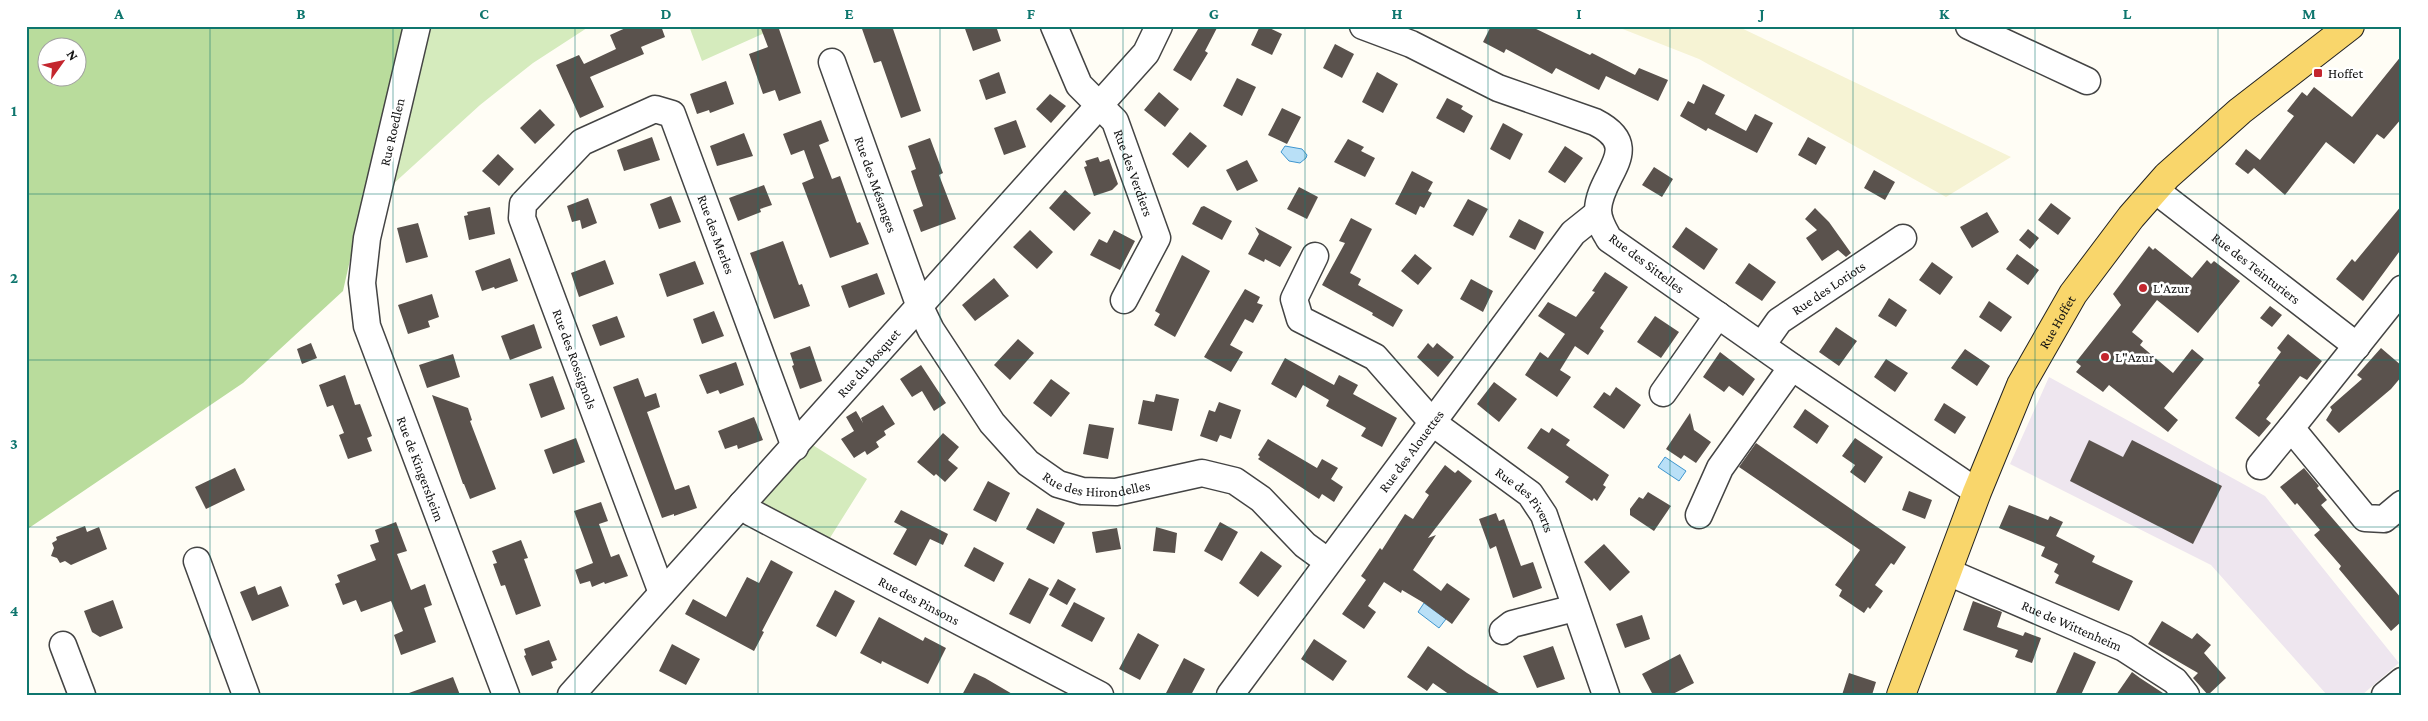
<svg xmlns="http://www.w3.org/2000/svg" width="2428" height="721" viewBox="0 0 2428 721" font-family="'Crimson Pro',serif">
  <rect width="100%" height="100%" fill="#fffdf5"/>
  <!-- industrial -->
  <path fill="#eee6ef" d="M2049,377L2265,496L2399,663L2362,695H2327L2211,565L2010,464Z"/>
  <!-- farmland -->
  <path fill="#f6f3d4" d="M1615,26H1737L2011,157L1946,197L1699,59Z"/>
  <!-- green -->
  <path fill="#d5ebbd" d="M403,26H590L533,63L480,105L359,215Z
    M689,26H780L702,61Z
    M811,444L867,479L828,541L754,503Z"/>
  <!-- forest -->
  <path fill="#b9dc9c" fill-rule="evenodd" d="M26,26H403L343,291L243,383L26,530ZM48,48H78V78H48Z"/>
  <!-- water -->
  <path fill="#b9e0f7" stroke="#3f96cf" d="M1285,146L1302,149L1307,155L1306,158L1300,163L1289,161L1281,152Z
    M1665,457L1686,471L1679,481L1658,467Z
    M1424,603L1446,619L1439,628L1418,612Z"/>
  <!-- building -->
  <path fill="#5a524d" d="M630,26H661L665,37L641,47L644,54L590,77L604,107L580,118L556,65L579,55L584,64L616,49L610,35Z
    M760,26H778L801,93L779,101L775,90L763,94L749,54L768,47Z
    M861,26H892L921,111L901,118L881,61L874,63Z
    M964,26H996L1001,41L973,51Z
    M1200,26H1218L1205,51L1208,53L1191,81L1173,70Z
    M1260,26H1265L1282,34L1272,55L1251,45Z
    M1491,26H1530L1590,55L1592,53L1635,75L1639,68L1668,80L1658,101L1606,76L1599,90L1556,68L1552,74L1506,49L1504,53L1483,42Z
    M1335,44L1354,54L1342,78L1323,68Z
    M2402,55V118L2384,139L2377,134L2354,164L2326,142L2285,195L2254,168L2248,174L2235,164L2246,149L2260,160L2294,116L2287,111L2302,92L2307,96L2314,87L2352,117Z
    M999,72L1006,93L986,100L979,80Z
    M1377,72L1398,84L1383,113L1362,102Z
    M1237,78L1256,87L1242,116L1223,106Z
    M726,81L734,104L710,113L709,110L697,114L690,94Z
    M1703,84L1725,95L1715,114L1746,131L1755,114L1773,123L1757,153L1708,128L1706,131L1680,116L1688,101L1694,104Z
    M1159,92L1179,109L1165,127L1144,110Z
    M1050,94L1066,106L1051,123L1036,109Z
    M1447,98L1463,106L1461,109L1473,116L1464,133L1436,118Z
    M1282,108L1301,117L1287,144L1268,135Z
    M540,109L555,125L535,144L520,128Z
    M821,120L829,141L819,145L832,179L840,176L857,223L860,222L869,244L830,258L802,183L814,178L804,150L791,155L783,134Z
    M1016,120L1026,147L1004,155L994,128Z
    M1503,123L1523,134L1510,160L1490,149Z
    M1190,132L1207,146L1188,168L1172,154Z
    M744,133L753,156L717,166L710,146Z
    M652,137L660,160L624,171L617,150Z
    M1808,137L1826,147L1816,165L1798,155Z
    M930,138L943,173L939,175L956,219L921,232L913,210L923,206L911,171L916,169L908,146Z
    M1348,139L1364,147L1361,151L1375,158L1365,177L1334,162Z
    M1565,146L1583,158L1565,183L1548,172Z
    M498,154L514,169L499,186L482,171Z
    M1098,157L1100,162L1109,159L1118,184L1112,190L1094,196L1084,167L1087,166L1085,161Z
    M1247,160L1258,181L1237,191L1226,170Z
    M1654,167L1673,179L1662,197L1642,185Z
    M1874,170L1895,182L1885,200L1864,188Z
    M1412,171L1433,182L1428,191L1432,193L1424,208L1420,206L1416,215L1395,204Z
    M764,185L772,205L760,209L761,212L738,221L729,198Z
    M1299,187L1318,197L1307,219L1287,209Z
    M1065,190L1091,213L1074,231L1049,208Z
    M671,196L681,222L659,229L650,204Z
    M588,198L597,223L582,229L580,220L572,222L567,206Z
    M1468,199L1488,209L1473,236L1453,226Z
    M2051,203L2071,218L2058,235L2038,220Z
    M2402,205V248L2363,301L2336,279L2352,259L2355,262Z
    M1204,206L1232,221L1222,240L1192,224L1201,207Z
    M490,207L495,234L469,240L464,216L468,215L467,212Z
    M1815,208L1829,222L1851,253L1846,257L1838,250L1822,261L1806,238L1817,230L1805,219Z
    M1987,212L1999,232L1972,248L1960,227Z
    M1351,218L1372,229L1350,273L1361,279L1358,285L1403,310L1393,327L1372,315L1373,313L1322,285L1345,243L1339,241Z
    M1519,219L1544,232L1535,250L1509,237Z
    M418,223L428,257L406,263L397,228Z
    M1255,227L1292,247L1280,267L1265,259L1264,262L1248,254L1259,234Z
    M1686,227L1718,249L1704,270L1672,247Z
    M2028,229L2039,238L2030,249L2019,240Z
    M1030,230L1053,252L1037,269L1013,247Z
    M1114,230L1135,241L1120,270L1090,255L1099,239L1107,243Z
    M783,241L799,285L802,284L810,306L774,319L750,253Z
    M2149,246L2153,250L2155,248L2192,278L2207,260L2211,264L2214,261L2240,281L2198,333L2157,300L2132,332L2143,341L2140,345L2173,373L2192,349L2204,359L2164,408L2178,420L2168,432L2109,385L2103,392L2076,372L2081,366L2076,362L2121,305L2113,294Z
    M1415,254L1432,268L1418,285L1401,271Z
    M2017,254L2039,270L2028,285L2006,269Z
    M1182,255L1210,271L1175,337L1154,325L1160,314L1155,311Z
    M510,258L518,281L495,289L494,287L482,291L475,271Z
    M605,260L614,284L579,297L571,273Z
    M695,261L704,284L667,297L659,274Z
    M1932,262L1953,277L1940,295L1919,280Z
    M1749,263L1776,282L1762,301L1735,283Z
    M1605,272L1628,287L1600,328L1604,331L1588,355L1575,346L1560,370L1571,377L1557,397L1525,375L1540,352L1548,358L1565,334L1538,316L1548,302L1576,317L1595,292L1592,291Z
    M877,273L885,294L849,308L841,286Z
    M994,278L1009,296L975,321L962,305Z
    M1471,279L1493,291L1483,312L1460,299Z
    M1245,289L1260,297L1257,303L1263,305L1253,323L1245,319L1230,345L1243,352L1231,372L1204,357Z
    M432,294L439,317L428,321L430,327L408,334L398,305Z
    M1889,298L1907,310L1896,327L1878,316Z
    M1989,301L2012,317L2001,332L1979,317Z
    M2270,306L2282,315L2272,327L2260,318Z
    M714,311L724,336L702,344L693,319Z
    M617,316L625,337L600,346L592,325Z
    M1655,316L1679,332L1661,358L1637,342Z
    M534,324L542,348L510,360L501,336Z
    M1836,327L1857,341L1839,366L1819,352Z
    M2288,334L2322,361L2307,380L2300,376L2266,419L2271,423L2259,437L2235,418L2260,385L2258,383L2281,352L2277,348Z
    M1018,339L1034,353L1010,380L994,365Z
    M311,343L317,358L302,364L297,349Z
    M1428,343L1433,348L1437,343L1454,357L1438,377L1417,357Z
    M810,346L822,381L800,389L792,366L794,365L790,353Z
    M2381,348L2402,366V376L2391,389L2339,433L2326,420L2332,410L2330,407L2362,379L2357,375Z
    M1965,349L1990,366L1977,386L1951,368Z
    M1720,352L1755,379L1743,396L1729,386L1724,392L1703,377Z
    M453,354L460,377L427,388L419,365Z
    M1285,358L1334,385L1339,375L1358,385L1353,394L1397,418L1382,447L1361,436L1366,428L1326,406L1329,400L1303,385L1296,398L1271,384Z
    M1886,359L1908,373L1895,392L1874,377Z
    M736,362L744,385L720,394L718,390L707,394L699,375Z
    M921,365L946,403L934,411L922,391L912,397L900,379Z
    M345,375L355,405L360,404L372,436L367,438L372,451L348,459L339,435L344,433L333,405L327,407L319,385Z
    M553,376L565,409L541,418L529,384Z
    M638,378L645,397L656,393L660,407L647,412L675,490L689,485L697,508L674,516V514L662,518L613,387Z
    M1051,379L1070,393L1051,417L1033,403Z
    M1494,382L1517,399L1499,422L1477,404Z
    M1616,387L1641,405L1624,429L1593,407L1604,392L1610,396Z
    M1156,394L1179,399L1172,431L1138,424L1143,400L1154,402Z
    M432,395L468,408L472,420L470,421L496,489L470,499L464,484H463Z
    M1219,402L1241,410L1231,439L1220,435L1217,442L1200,436L1209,410L1215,412Z
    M1944,403L1966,417L1955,434L1934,420Z
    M883,405L895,424L884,431L886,435L876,442L879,447L867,455L865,451L854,458L841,439L854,431L846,417L856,411L863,423L861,418Z
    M1805,409L1829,426L1817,444L1793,427Z
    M1690,413L1694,430L1711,442L1696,463L1684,455L1681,459L1666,449Z
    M754,417L763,440L738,449L737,445L725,449L718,431Z
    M1089,424L1114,428L1108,459L1083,454Z
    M1541,428L1549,433L1552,428L1570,440L1566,445L1609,475L1603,485L1606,487L1597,501L1594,498L1592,501L1565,482L1569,477L1527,448Z
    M943,433L959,447L948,460L958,468L945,482L936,474L934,476L917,462Z
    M576,438L585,462L553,474L544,450Z
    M1855,438L1883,457L1865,483L1850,472L1855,465L1842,456Z
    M1268,439L1317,468L1322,459L1338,468L1331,479L1343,487L1334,502L1322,494L1319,499L1258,459L1260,457L1258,455Z
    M2089,440L2123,457L2132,440L2222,486L2193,544L2070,481Z
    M1756,443L1906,547L1894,565L1891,563L1875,585L1883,591L1870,609L1868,607L1864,613L1839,596L1842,590L1835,585L1860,550L1739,467Z
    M1445,465L1455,473L1458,470L1472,481L1428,538L1436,535L1413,570L1441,591L1447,583L1470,599L1452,624L1424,603L1402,590L1401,593L1384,582L1368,606L1376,612L1364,629L1342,614L1366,580L1361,576L1380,548L1382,550L1405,514L1413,519L1429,495L1425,492Z
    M235,468L245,490L206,509L195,487Z
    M2304,468L2319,486L2317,488L2327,500L2321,505L2402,599V621L2391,631L2339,569L2341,566L2314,535L2320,530L2297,503L2295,505L2280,487Z
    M988,481L1010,493L996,522L973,510Z
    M1909,491L1932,500L1925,519L1902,510Z
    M1648,492L1671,506L1654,531L1630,515V509L1639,497L1643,499Z
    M601,502L608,521L599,524L611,557L619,554L628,576L605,584L604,582L592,587L590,581L580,584L575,570L593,563L574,511Z
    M2009,505L2048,520L2050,516L2063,522L2056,536L2095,556L2092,562L2133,581L2119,611L2055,583L2059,575L2054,572L2058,564L2041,556L2045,547L1999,528Z
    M1037,508L1065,523L1054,544L1026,529Z
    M901,510L948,534L943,545L930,539L916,566L893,554L907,529L894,522Z
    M1496,513L1499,521L1504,519L1521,566L1533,562L1542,588L1513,598L1496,546L1490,549L1479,519Z
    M396,522L407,551L397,554L411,590L425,584L432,605L424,608L436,642L401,655L394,635L403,631L391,601L361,612L356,600L343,605L335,584L340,582L337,575L376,560L370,545L379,542L375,530Z
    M1220,522L1238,532L1222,561L1204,551Z
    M85,526L87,532L99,527L107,549L71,565L65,561L60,563L57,558L51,556L54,548L52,543L57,540L56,537Z
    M1156,527L1177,533L1175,553L1153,551Z
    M1117,528L1121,549L1096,553L1092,532Z
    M521,540L528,558L524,559L541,606L516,615L505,585L501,586L493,564L497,563L492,551Z
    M1604,544L1630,572L1610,591L1584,562Z
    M974,547L1004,563L994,582L964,566Z
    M1261,551L1282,566L1258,597L1239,583Z
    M771,560L793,572L762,631L764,632L754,651L685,614L693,599L726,617L747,577L759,583Z
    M1029,578L1049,588L1030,624L1009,614Z
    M1058,579L1076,589L1067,605L1049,595Z
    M255,586L258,595L281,586L289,606L252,621L240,592Z
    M835,590L855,601L836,637L816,626Z
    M113,600L123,628L100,637L92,632L84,611Z
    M1973,601L2002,612L1997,627L2023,636L2025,632L2041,638L2032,663L2015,657L2018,650L1963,630Z
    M1074,602L1105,618L1092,642L1061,626Z
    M1642,615L1650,639L1625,648L1616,624Z
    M879,617L923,641L925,637L946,648L928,684L882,661L881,664L860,653Z
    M2162,621L2192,639L2197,633L2211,645L2204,653L2226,678L2208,695L2193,678L2198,673L2148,644Z
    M1138,633L1159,645L1140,680L1119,669Z
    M1314,639L1347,661L1333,681L1301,659Z
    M549,640L557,660L551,662L553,668L532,676L524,656L526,655L524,649Z
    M672,644L700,659L686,685L659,671Z
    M1428,646L1467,673L1502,695H1450L1433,683L1427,691L1407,677Z
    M1553,646L1565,679L1537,688L1523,656Z
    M2074,652L2096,662L2081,695H2055Z
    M1680,654L1694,683L1671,695H1653L1642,674Z
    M1184,658L1205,669L1191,695H1165Z
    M2132,672L2140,678L2166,695H2116Z
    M974,673L985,678L1014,695H962Z
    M1849,673L1876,682L1872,695H1842Z
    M453,677L460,695H409V693Z"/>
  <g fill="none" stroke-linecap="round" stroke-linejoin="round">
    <defs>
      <g id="minor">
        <path id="s1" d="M417,26L367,238L362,283L367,326L506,695"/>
        <path id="s2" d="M1054,26L1079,85L1115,121L1157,238L1124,300"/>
        <path d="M1363,26L1411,44L1498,88L1595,122C1646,148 1599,174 1598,210C1598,221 1604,230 1609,239L1792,367L1977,492"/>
        <path d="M1969,26L2087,81"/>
        <path id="s3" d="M832,62L920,307L931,330L992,423L1028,463L1058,484L1082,491L1116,492L1202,473L1235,481L1261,499L1305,545L1327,561"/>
        <path id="s4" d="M2155,190L2357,346"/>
        <path id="s5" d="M1315,256L1294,299L1300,319L1375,357L1433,423L1530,494L1544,515L1606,695"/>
        <path d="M2402,289L2291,428L2365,518L2384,519L2402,504"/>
        <path id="s6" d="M1762,345L1779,321L1903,238"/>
        <path d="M1663,393L1718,315"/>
        <path d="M2260,466L2291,428"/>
        <path id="s7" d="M742,504L752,513L1100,695"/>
        <path d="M1699,515L1720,468L1792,367"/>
        <path d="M197,561L246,695"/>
        <path id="s8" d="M1948,572L2124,648L2175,681L2186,695"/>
        <path id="s9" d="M662,593L522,218L523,204L582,142L655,109L672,114L795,447"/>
        <path d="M1503,631L1512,624L1575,608"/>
        <path d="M63,645L82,695"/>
        <path id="s10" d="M571,695L1146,53L1159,26"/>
        <path id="s11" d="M1230,695L1573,233L1598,213"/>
        <path d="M2385,695L2402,681"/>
      </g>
      <g id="major">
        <path id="s12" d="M1901,695L1977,492L2021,385L2073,294L2131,217L2167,176L2240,111L2350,26"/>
      </g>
    </defs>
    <!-- minor casing -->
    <use href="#minor" stroke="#444" stroke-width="29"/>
    <!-- major casing -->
    <use href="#major" stroke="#222" stroke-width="30"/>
    <!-- minor -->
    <use href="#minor" stroke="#fff" stroke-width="26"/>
    <!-- major -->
    <use href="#major" stroke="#f9d66b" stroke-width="28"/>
  </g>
  <!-- grid -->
  <path fill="none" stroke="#0f766e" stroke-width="1" stroke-opacity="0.55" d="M210,26V695M393,26V695M575,26V695M758,26V695M940,26V695M1123,26V695M1305,26V695M1488,26V695M1670,26V695M1853,26V695M2035,26V695M2218,26V695M26,194H2402M26,360H2402M26,527H2402"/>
  <!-- markers -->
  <g fill="#c4262e" stroke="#fff" stroke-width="2">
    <rect x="2313" y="68" width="10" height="10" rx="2.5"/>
    <circle cx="2143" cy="288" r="5"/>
    <circle cx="2105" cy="357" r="5"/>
  </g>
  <g text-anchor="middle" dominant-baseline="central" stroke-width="5" stroke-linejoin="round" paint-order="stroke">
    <!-- poi labels -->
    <g font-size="14" fill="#111" stroke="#fff" text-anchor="start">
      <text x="2328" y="73">Hoffet</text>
      <text x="2153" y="288">L'Azur</text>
      <text x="2115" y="357">L"Azur</text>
    </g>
    <!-- street labels -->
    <g font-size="14" fill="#111" stroke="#fff">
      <text transform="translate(392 132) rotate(-77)">Rue Roedlen</text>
      <text stroke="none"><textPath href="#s2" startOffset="170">Rue des Verdiers</textPath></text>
      <text stroke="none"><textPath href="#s3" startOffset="130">Rue des Mésanges</textPath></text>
      <text stroke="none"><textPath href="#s9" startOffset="726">Rue des Merles</textPath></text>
      <text transform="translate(1647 263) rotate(37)">Rue des Sittelles</text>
      <text stroke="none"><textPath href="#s4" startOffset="128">Rue des Teinturiers</textPath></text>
      <text stroke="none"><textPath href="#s6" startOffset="89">Rue des Loriots</textPath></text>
      <text stroke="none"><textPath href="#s12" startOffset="405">Rue Hoffet</textPath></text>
      <text transform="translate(575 359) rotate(70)">Rue des Rossignols</text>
      <text stroke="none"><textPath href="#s10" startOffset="446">Rue du Bosquet</textPath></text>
      <text stroke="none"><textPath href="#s11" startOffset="304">Rue des Alouettes</textPath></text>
      <text stroke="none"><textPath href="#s1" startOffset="459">Rue de Kingersheim</textPath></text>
      <text stroke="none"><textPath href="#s3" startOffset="526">Rue des Hirondelles</textPath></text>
      <text stroke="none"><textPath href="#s5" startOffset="362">Rue des Piverts</textPath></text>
      <text stroke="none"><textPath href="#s7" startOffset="202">Rue des Pinsons</textPath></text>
      <text stroke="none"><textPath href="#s8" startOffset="135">Rue de Wittenheim</textPath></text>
    </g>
  </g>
  <!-- border -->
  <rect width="2428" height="721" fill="none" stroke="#ffffff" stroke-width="55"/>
  <!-- north arrow -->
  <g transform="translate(62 62) rotate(57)"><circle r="24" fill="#ffffff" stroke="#a0a0a0"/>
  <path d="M0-4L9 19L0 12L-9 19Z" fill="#c4262e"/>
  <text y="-8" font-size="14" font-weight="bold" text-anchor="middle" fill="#111111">N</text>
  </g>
  <rect x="28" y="28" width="2372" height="666" fill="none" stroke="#0f766e" stroke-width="2"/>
  <g font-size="16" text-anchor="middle" font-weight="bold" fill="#0f766e">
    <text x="119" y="19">A</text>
    <text x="301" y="19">B</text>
    <text x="484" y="19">C</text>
    <text x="666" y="19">D</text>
    <text x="849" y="19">E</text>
    <text x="1031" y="19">F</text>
    <text x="1214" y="19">G</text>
    <text x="1397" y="19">H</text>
    <text x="1579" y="19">I</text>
    <text x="1762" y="19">J</text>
    <text x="1944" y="19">K</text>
    <text x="2127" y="19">L</text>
    <text x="2309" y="19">M</text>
    <text x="14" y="116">1</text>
    <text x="14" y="283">2</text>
    <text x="14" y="449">3</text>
    <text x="14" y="616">4</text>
  </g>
</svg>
